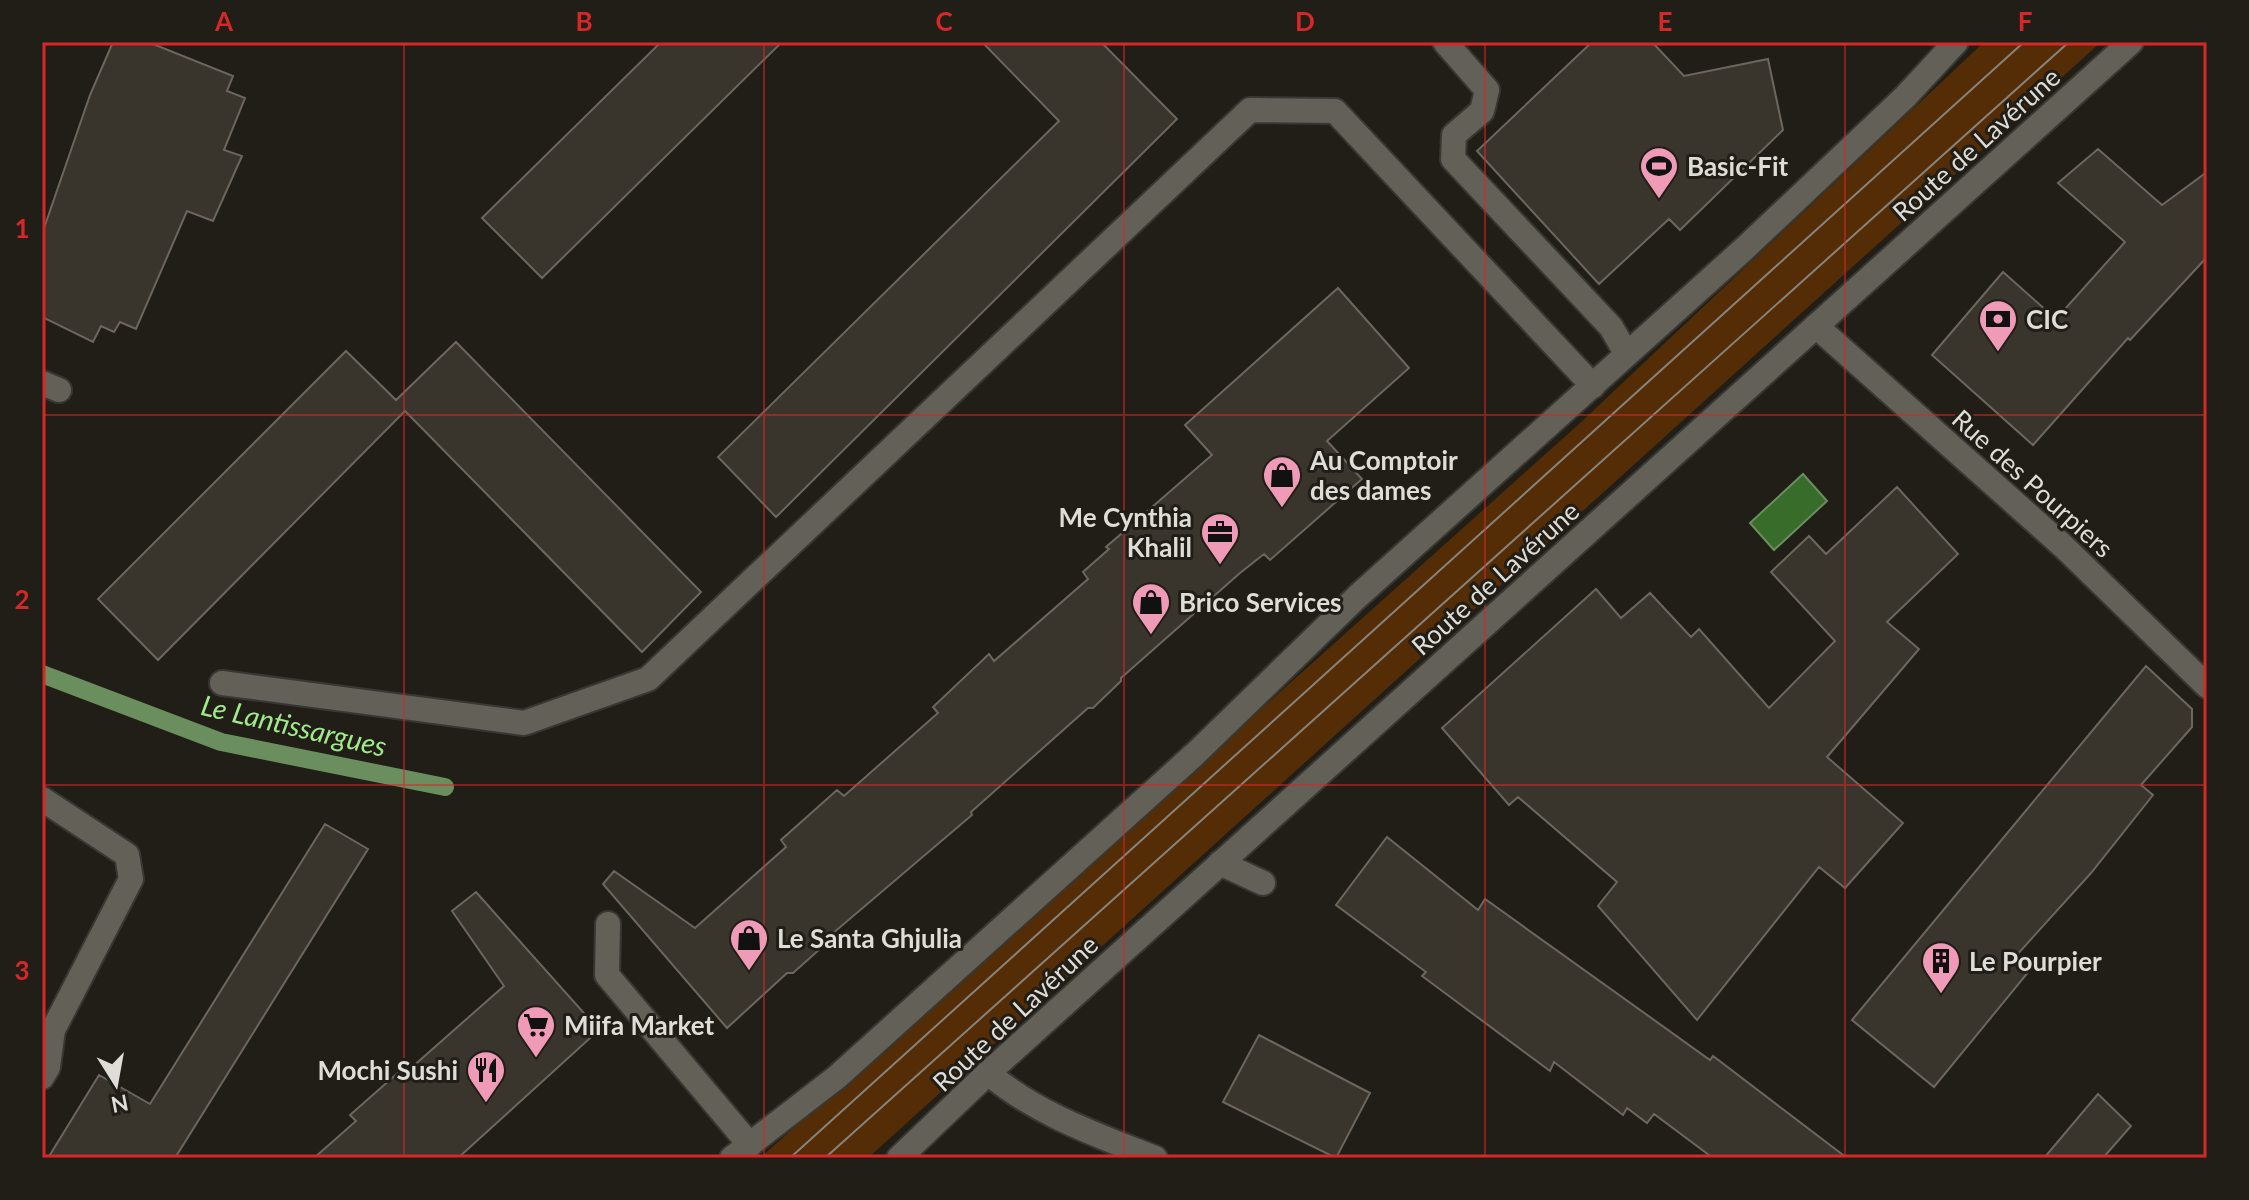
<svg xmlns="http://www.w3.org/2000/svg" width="2249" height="1200" viewBox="0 0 2249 1200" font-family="Lato,sans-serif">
  <rect width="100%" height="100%" fill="#201e16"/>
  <!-- green -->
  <path fill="#542c06" d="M1984,42H2101L868,1158H760L1579,424Z"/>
  <!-- water -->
  <path fill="#386c2a" stroke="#6a8e5e" stroke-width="2" d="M1803,474L1827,501L1774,550L1750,523Z"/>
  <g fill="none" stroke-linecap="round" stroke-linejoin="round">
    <!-- stream -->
    <path stroke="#6a8e5e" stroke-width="18" d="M42,674L221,742L445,787"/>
  </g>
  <!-- building -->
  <path fill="#39342c" stroke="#6c665e" stroke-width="2" d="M113,42H148L233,76L227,91L245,98L224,150L242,156L213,221L187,211L136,329L120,322L114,332L101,326L93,342L42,317V234L90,95Z
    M661,42H782L542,278L482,218Z
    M982,42H1101L1177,119L776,517L718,457L1059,121Z
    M1592,42H1652L1684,76L1768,59L1783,130L1680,230L1669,219L1599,284L1477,151Z
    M2098,149L2162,205L2207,172V257L2130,340L2128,338L2033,445L1932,355L2003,272L2056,319L2125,242L2058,183Z
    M1338,288L1409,368L1327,441L1362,479L1270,560L1264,554L1240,573L1121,678V681L1093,708H1088L971,812L972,815L819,945L820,949L793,973H787L727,1028L603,884L614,871L695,928L786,847L781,840L837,790L844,796L938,713L933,707L989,654L994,661L1088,579L1083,572L1109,549L1106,547L1212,455L1185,425Z
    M456,342L701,592L642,652L405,411L158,660L98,599L346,351L396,400Z
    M1897,487L1958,554L1887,622L1919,649L1827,757L1903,823L1845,888L1819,867L1697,1020L1598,906L1617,882L1518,797L1509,805L1442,728L1596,589L1621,618L1650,593L1691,637L1699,629L1769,708L1835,641L1771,572L1809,536L1826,554Z
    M2146,666L2192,709V727L2141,785L2153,795L2091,873L2014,958L2030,970L1934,1087L1852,1020Z
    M325,824L368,849L175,1158H48L99,1075L150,1104Z
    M1387,837L1478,910L1485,899L1710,1060L1713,1056L1847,1158H1713L1654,1114L1647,1123L1627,1108L1623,1115L1554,1062L1550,1071L1422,976L1426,972L1336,905Z
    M476,892L599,1030L458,1158H314L356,1121L350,1115L408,1064L411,1068L504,986L452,911Z
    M1259,1035L1370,1093L1336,1158L1223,1102Z
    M2098,1094L2131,1126L2103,1158H2044Z"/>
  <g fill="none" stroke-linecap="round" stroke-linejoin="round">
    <defs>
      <path id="lane" d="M1445,42L1487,90L1482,111L1454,135L1453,159L1611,327L1626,353
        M222,683L524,723L648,679L1250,110L1335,111L1593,386
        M42,799L127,855L131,879L53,1030L48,1067L42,1077
        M1220,863L1263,883
        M608,924L607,975L750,1145
        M988,1073C1036,1114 1097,1135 1155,1158"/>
      <path id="street" d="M1816,326L2063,546L2207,686
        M42,383L59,390"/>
      <path id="secondary" d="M732,1158L837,1077L1195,754L1358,596L1744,249L1905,97L1956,42
        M899,1158L988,1073L2131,42"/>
    </defs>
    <!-- lane casing -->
    <use href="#lane" stroke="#383732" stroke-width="28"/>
    <!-- street casing -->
    <use href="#street" stroke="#383732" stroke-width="28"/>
    <!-- secondary casing -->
    <use href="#secondary" stroke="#383732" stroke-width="28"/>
    <!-- lane -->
    <use href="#lane" stroke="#626057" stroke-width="24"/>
    <!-- street -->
    <use href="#street" stroke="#626057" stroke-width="24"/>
    <!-- secondary -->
    <use href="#secondary" stroke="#626057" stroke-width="24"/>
    <!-- tram -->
    <path stroke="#85847d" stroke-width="2" d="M790,1158L2024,42
      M825,1158L2069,42"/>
  </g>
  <!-- grid -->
  <path fill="none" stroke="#d62828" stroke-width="2" stroke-opacity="0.55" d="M404,42V1158M764,42V1158M1124,42V1158M1485,42V1158M1845,42V1158M42,415H2207M42,785H2207"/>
  <!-- icons -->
  <defs>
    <symbol id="stadium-pin" viewBox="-11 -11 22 30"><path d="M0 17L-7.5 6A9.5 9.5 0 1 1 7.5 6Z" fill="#ef9ab7" stroke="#201e16"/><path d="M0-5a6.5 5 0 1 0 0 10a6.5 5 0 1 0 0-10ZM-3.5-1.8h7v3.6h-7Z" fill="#111"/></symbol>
    <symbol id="bank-pin" viewBox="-11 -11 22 30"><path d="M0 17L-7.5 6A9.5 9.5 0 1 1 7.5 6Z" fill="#ef9ab7" stroke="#201e16"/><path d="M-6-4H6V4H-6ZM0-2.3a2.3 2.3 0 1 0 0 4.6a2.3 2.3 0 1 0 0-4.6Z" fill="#111"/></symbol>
    <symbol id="shop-pin" viewBox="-11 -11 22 30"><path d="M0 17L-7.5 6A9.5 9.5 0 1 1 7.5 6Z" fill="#ef9ab7" stroke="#201e16"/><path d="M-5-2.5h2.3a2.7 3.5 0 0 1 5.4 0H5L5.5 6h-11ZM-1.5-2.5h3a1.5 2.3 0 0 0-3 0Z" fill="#111"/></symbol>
    <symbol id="office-pin" viewBox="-11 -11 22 30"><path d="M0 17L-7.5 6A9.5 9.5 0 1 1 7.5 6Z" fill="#ef9ab7" stroke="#201e16"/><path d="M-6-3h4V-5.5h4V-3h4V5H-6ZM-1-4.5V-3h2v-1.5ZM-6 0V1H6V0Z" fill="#111"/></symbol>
    <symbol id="building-pin" viewBox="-11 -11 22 30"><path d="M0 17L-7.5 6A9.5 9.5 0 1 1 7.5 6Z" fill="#ef9ab7" stroke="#201e16"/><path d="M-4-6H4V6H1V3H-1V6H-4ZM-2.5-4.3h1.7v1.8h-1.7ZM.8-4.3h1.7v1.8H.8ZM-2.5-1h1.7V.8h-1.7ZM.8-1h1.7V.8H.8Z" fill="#111"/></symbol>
    <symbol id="supermarket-pin" viewBox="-11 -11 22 30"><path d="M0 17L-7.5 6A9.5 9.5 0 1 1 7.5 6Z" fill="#ef9ab7" stroke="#201e16"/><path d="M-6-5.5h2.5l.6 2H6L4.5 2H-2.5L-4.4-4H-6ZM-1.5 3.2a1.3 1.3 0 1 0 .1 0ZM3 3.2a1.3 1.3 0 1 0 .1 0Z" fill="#111"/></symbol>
    <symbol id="restaurant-pin" viewBox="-11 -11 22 30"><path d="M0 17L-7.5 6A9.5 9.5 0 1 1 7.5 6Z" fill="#ef9ab7" stroke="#201e16"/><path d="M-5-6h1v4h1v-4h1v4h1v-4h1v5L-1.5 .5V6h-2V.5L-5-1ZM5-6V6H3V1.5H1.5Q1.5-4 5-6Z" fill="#111"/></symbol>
  </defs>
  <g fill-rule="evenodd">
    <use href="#stadium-pin" x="1637" y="144" width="44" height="60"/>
    <use href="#bank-pin" x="1976" y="297" width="44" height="60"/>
    <use href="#shop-pin" x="1260" y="453" width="44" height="60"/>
    <use href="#office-pin" x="1198" y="510" width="44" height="60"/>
    <use href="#shop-pin" x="1129" y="580" width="44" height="60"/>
    <use href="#shop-pin" x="727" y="916" width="44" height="60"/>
    <use href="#building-pin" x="1919" y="939" width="44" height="60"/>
    <use href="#supermarket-pin" x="514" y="1003" width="44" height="60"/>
    <use href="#restaurant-pin" x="464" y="1048" width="44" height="60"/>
  </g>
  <g text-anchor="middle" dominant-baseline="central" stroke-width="6" stroke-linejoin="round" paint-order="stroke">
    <!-- street labels -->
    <g font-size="26" fill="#deddd8" stroke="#201e16">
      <text transform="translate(1976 144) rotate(-42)">Route de Lavérune</text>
      <text transform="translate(2033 483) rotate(42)">Rue des Pourpiers</text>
      <text transform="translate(1495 578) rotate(-42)">Route de Lavérune</text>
      <text transform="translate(1015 1013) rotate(-43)">Route de Lavérune</text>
    </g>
    <!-- poi labels -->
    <g font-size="26" font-weight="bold" fill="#deddd8" stroke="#201e16" text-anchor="start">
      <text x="1687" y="166">Basic-Fit</text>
      <text x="2026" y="319">CIC</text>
      <text x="1310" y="460">Au Comptoir<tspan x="1310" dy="30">des dames</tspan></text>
      <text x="1192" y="517" text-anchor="end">Me Cynthia<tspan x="1192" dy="30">Khalil</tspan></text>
      <text x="1179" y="602">Brico Services</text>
      <text x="777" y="938">Le Santa Ghjulia</text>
      <text x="1969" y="961">Le Pourpier</text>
      <text x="564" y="1025">Miifa Market</text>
      <text x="458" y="1070" text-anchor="end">Mochi Sushi</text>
    </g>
    <!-- water labels -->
    <g font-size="28" font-style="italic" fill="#a0e98d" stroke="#201e16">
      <text transform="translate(294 725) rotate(13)">Le Lantissargues</text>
    </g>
  </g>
  <!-- border -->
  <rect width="2249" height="1200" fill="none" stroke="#201e16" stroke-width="88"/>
  <!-- north arrow -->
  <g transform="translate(116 1084) rotate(169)" stroke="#201e16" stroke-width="6" paint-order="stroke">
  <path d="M0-6L14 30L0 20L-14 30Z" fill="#deddd8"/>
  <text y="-12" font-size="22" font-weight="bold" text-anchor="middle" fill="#deddd8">N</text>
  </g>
  <rect x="44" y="44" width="2161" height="1112" fill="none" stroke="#d62828" stroke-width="3"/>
  <g font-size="26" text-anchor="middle" font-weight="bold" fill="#d62828">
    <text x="224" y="31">A</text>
    <text x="584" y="31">B</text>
    <text x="944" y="31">C</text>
    <text x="1305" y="31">D</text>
    <text x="1665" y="31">E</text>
    <text x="2025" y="31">F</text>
    <text x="22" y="238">1</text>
    <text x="22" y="609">2</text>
    <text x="22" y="980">3</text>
  </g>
</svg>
